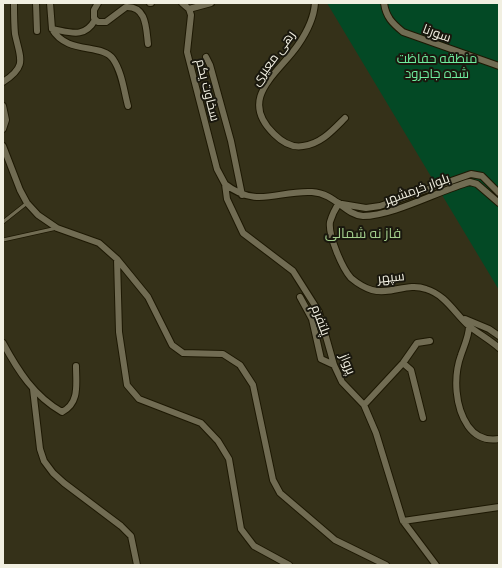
<svg xmlns="http://www.w3.org/2000/svg" width="502" height="568" viewBox="0 0 502 568" font-family="'Public Sans',Cairo,sans-serif">
  <rect width="100%" height="100%" fill="#353119"/>
  <!-- park -->
  <path fill="#034925" d="M327,3H499V290Z"/>
  <g fill="none" stroke-linecap="round" stroke-linejoin="round">
    <defs>
      <path id="lane" d="M3,222L27,203
        M3,240L57,228"/>
      <path id="street" d="M36,3L37,31
        M50,3L52,29C70,32 84,39 95,20
        M98,3L94,10V18L98,22H106L126,7C147,6 146,29 148,44
        M150,3H151
        M182,3L189,9L191,15L187,52L217,169L225,184L227,199L243,233L293,271L319,312L334,365L342,382L364,405L376,433L403,521L436,565
        M315,3C314,18 307,32 298,45C278,74 237,98 274,134C282,142 292,148 303,146C321,144 333,130 345,118
        M384,3C386,17 392,23 403,32L499,66
        M189,9L211,3
        M52,29C67,55 102,43 113,59C122,72 124,91 128,106
        M206,57L210,65L231,141L242,195
        M3,82C28,66 20,58 15,34C14,24 14,13 14,3
        M3,106L6,120L3,129
        M3,146L20,190L27,203L38,215L57,228L99,243L117,259L148,297L172,345L183,353L223,354L240,365L253,385L273,480L280,493L335,540L386,565
        M225,184C257,209 278,190 312,192C335,193 345,215 363,216C393,216 440,190 470,182L477,184L499,203
        M339,203C335,209 332,215 330,222C328,235 342,268 351,278C357,283 365,288 372,290C391,295 408,282 426,289C446,295 455,314 469,326C479,334 490,340 499,348
        M342,204L366,208L380,206L471,174L482,176L499,193
        M117,259L119,332L127,385L139,399L201,423L218,441L229,459L241,529L254,546L289,565
        M300,297L312,319L321,359L334,365
        M465,319L489,329L499,336
        M469,326C469,336 464,346 461,355C453,377 455,407 468,426C475,436 486,441 499,439
        M3,343C18,371 34,396 62,412C80,403 76,384 76,366
        M403,363L411,370L423,418
        M33,389L40,449L44,461L53,473L64,483L121,526L131,536L137,565
        M364,405L403,363L417,343L430,341
        M403,521L499,507"/>
    </defs>
    <!-- lane casing -->
    <use href="#lane" stroke="#1d1803" stroke-width="4.5"/>
    <!-- street casing -->
    <use href="#street" stroke="#1d1803" stroke-width="8"/>
    <!-- lane -->
    <use href="#lane" stroke="#716c53" stroke-width="3"/>
    <!-- street -->
    <use href="#street" stroke="#716c53" stroke-width="6"/>
  </g>
  <g text-anchor="middle" dominant-baseline="central" stroke-width="4" stroke-linejoin="round" paint-order="stroke">
    <!-- street labels -->
    <g font-size="13" fill="#f1efe1" stroke="#1a180e">
      <text transform="translate(437 33) rotate(20)">سورنا</text>
      <text transform="translate(273 58) rotate(-54)">رهی معیری</text>
      <text transform="translate(208 90) rotate(76)">سخاوت یکم</text>
      <text transform="translate(417 189) rotate(-20)">بلوار خرمشهر</text>
      <text transform="translate(391 277) rotate(-6)">سپهر</text>
      <text transform="translate(321 320) rotate(70)">پلتفرم</text>
      <text transform="translate(348 364) rotate(68)">پرواز</text>
    </g>
    <!-- park labels -->
    <g font-size="13" fill="#70ee9f" stroke="#1a180e">
      <text x="437" y="58">منطقه حفاظت<tspan x="437" dy="15">شده جاجرود</tspan></text>
    </g>
    <!-- neighbourhood labels -->
    <g font-size="14" fill="#a2cd8b" stroke="#1a180e">
      <text x="363" y="233">فاز نه شمالی</text>
    </g>
  </g>
  <!-- border -->
  <rect width="502" height="568" fill="none" stroke="#f1efe1" stroke-width="8"/>
</svg>
